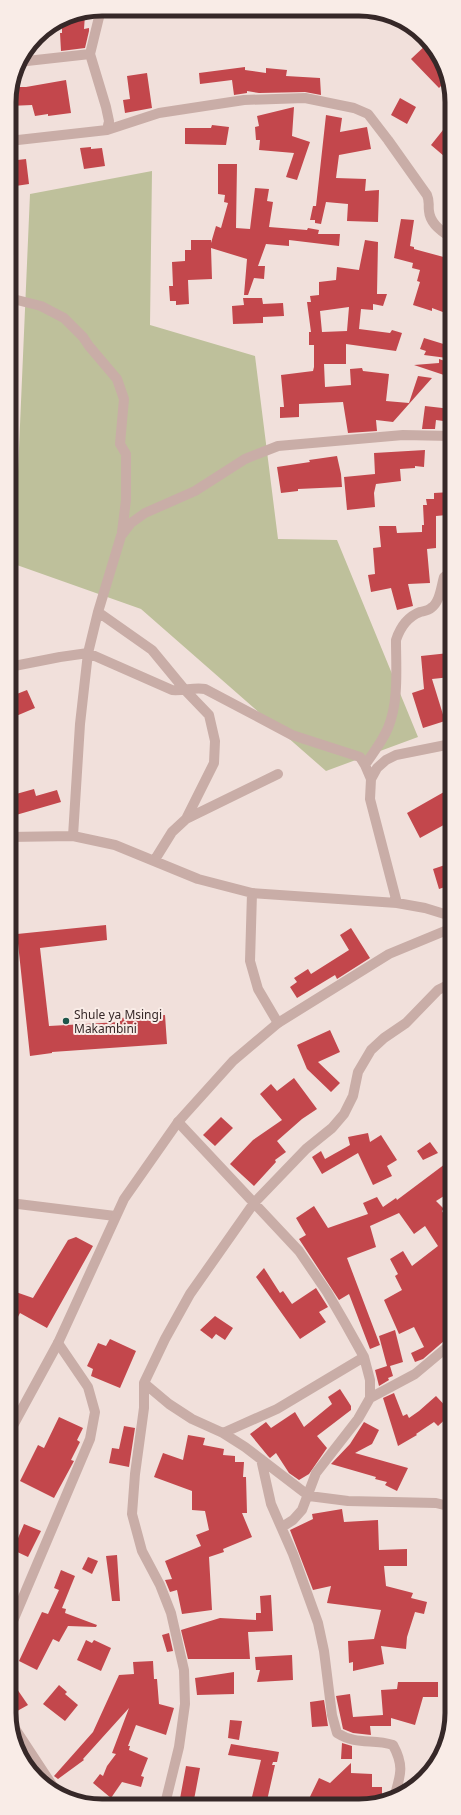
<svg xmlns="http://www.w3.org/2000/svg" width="461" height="1815" viewBox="0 0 461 1815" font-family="'Noto Sans',sans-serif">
  <rect width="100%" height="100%" fill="#f1e0db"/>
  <!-- green -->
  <path fill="#bec09b" d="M152,171L150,325L255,356L278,539L337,540L418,737L326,771L141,609L14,564L30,194Z"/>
  <!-- building -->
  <path fill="#c3474c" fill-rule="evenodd" d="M74,14L85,15L84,29L89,28V31L85,48L61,51L60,33H62V19Z
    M428,43L447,80L439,88L411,59Z
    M245,67V70L266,73V68L287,70L286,76L320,78L321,95L305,92L259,93L247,91V93L234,95L232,80L200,84L199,73Z
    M147,73L152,108L125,113L123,100L130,99L127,76Z
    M66,80L71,113L48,116V114L35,116L32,105L9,106L12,87H26Z
    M400,98L416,107L407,124L391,115Z
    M294,107L292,136L310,142L297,180L286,177L294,153L259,150L260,140H256L255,127L259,126L257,116Z
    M326,115L342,118L340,132L367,127L371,149L339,155L336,178L366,179L365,191L379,190L378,222L347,221L348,204L326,202L321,224L315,223V220H310L313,206H316Z
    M451,120V162L431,145Z
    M212,125L229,127L226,145L185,144V128H211Z
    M91,147V149L102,148L105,166L84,169L80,148Z
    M26,159L29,184L9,187V161Z
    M218,164H237L236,228L250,229L255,188L269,189L267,201L273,202L269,227L307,230L308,228L319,230L318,234H340L339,246L289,240V246L266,244L258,266H265L264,279L254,278L248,295H244L247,259L211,248L212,279L188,280L189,304L176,305V301H170L169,286H173L172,262L185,261V250H191V240H211V243L216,226L221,228L228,203L224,202L225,195L218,194Z
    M401,219L414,220L410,246L414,247V249L451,259V315L432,308V311L413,305L420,282L417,281L420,270L412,268L413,263L394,258Z
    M365,240L378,242L377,294H387L383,306L373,304V310L361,309L359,329L390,333L392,330L402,333L396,351L346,344V364H324L325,387L351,385L350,369L362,368L363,371L389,374L386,401L409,403L418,376L432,378L393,422L376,420L377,431L348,433L343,402L299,404V417L280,418V407H284L281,375L313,371L314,367V345H309V332H311L307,302H311L310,296L319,295V282L336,280L337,267L359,270ZM349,307L347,331L322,332L320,311Z
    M243,298H262L263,304L283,303L284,316L263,317V323L233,324L232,306L244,305Z
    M424,338L450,346L447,358L424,355L426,351L420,349Z
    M439,359L451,363V375L445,373L444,375L414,365L439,363Z
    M425,406L451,409V422L436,420L435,429H422Z
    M425,450L424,467L415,466V468L400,469L401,481L376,484L374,493L375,507L347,510L344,477L375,474L374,453Z
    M337,456L341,474L342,487L298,489V491L281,493L277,467L310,462L309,460Z
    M451,492V512H447V515L436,516V548L427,549L430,583L408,584L413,606L397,610L391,588L371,592L368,575L375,574L373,548L381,547L379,526H396L397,533L422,532V525H424L423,505H427L426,499H434V493Z
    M449,653L451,677L432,679L445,721L423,728L412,693L424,689L421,656Z
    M27,690L35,708L9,719V697Z
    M451,788V821L420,838L407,813Z
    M34,789L36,796L57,790L61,802L9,817V796Z
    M451,863V885L439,889L433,869Z
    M106,925L107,940L40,948L49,1026L120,1022V1018L165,1015L167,1044L52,1052V1053L30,1056L17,934Z
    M351,928L370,958L337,979L335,975L297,998L290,987L297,982L294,978L308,969L311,974L349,950L340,935Z
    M330,1030L340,1052L318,1062L340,1083L331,1092L307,1069L297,1045Z
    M294,1078L317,1109L302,1119L277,1141L286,1152L275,1160L276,1162L254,1186L230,1164L253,1140L282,1120L260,1094L271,1084L277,1091Z
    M221,1117L233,1128L215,1146L203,1135Z
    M368,1133L370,1142L381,1135L397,1160L387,1166L392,1176L373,1185L358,1153L322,1174L312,1157L321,1151L325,1159L350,1145L348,1137Z
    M430,1142L438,1153L423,1160L417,1151Z
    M452,1163V1191L436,1201L444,1209L442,1211L452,1227V1334L423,1359L415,1362L411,1353L424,1347L414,1327L399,1334L384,1300L402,1290L395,1276L398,1274L390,1259L403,1251L412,1266L438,1246L425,1226L414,1234L399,1213L370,1226L376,1247L347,1258L380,1345L370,1349L349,1294L339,1300L299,1239L306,1235L296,1218L314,1206L328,1228L368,1214L363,1203L377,1197L383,1207L396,1198L397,1200L445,1164L447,1166Z
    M76,1237L93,1246L47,1328L20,1313L10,1332V1290L33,1298L68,1240Z
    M264,1268L280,1293L283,1291L292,1304L316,1288L328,1307L319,1312L326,1322L300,1339L256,1277Z
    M215,1316L233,1328L225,1340L216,1334L212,1339L200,1330Z
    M395,1330L403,1362L390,1366L393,1376L388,1378L389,1380L379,1386L375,1370L387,1366L379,1336Z
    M110,1339L136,1351L120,1388L91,1376L93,1369L87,1366L98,1343L106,1346Z
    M340,1389L351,1406V1410L317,1436L327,1448L309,1474L299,1480L289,1473L276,1453L270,1458L268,1456L250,1434L266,1422L271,1428L295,1412L304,1427L332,1404L328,1397Z
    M394,1393L403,1416L407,1414L409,1418L419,1411L436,1396L452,1413L438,1426L434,1422L416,1434L417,1435L398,1446L383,1398Z
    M59,1417L83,1428L77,1440L80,1442L71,1460L74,1461L54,1498L20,1481L38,1445L44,1448Z
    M364,1422L379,1430L372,1444L355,1453L408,1468L397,1491L385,1485L387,1482L375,1479L376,1477L331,1464L350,1444Z
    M124,1426L135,1428L129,1467L109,1463L112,1448L119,1449Z
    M188,1435L205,1438L203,1445L224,1449L223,1455L235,1456V1462H244L243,1477H246L247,1513H242L252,1537L223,1549L224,1552L209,1557L212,1610L182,1614L177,1590L170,1592L165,1580L172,1579L165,1561L201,1546L196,1535L209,1530L205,1511L192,1510V1491L154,1477L163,1453L183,1460Z
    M342,1509L344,1522L378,1520L379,1550L407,1549V1566H384L386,1586L413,1593L411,1598L427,1602L424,1614L415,1612L407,1637L406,1649L381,1646L384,1664L353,1671V1662L349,1663L348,1641L374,1639L381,1610L327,1603L331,1586L313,1590L290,1530L313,1519L312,1514Z
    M24,1524L41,1531L28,1557L13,1550Z
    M117,1555L120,1601H112L106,1556Z
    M88,1557L98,1561L92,1574L82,1569Z
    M61,1570L75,1576L62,1608L66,1609L65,1613L97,1625L96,1627L68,1626L59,1642L53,1639L37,1670L19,1661L42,1612L48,1614L59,1590L54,1588Z
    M271,1595L273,1631L248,1632L250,1659H188L181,1630L220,1618L256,1620V1613H261L260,1596Z
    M169,1633L173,1651L167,1652L162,1635Z
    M86,1640L92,1643L94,1640L111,1648L101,1671L77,1660Z
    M292,1655L293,1680L257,1682L260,1670H256L255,1657Z
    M153,1661L154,1679H157L159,1704L174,1708L166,1735L136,1725L128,1746H130L129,1750L148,1758L141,1776L144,1777L141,1787L122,1782L111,1798L93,1783L100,1774L103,1776L107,1766L116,1754L112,1753L129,1708L83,1759L84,1760L58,1779L54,1776L93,1732L119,1675L134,1674L133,1662Z
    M234,1672V1694L197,1695L195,1678Z
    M398,1682H438V1697H423L415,1725L391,1718V1726H370L371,1735L353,1733L343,1729L336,1696L350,1694L353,1717L383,1715L381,1690L397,1689Z
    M59,1685L67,1692L65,1694L78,1705L65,1721L43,1704Z
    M17,1689L28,1705L10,1715V1693Z
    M324,1700L328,1726L312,1727L310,1702Z
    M230,1720L242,1721L239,1740L228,1738Z
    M342,1743L352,1746V1759H341Z
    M231,1744L279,1752L277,1762H273L272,1765H275L266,1805H250L261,1760L228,1755Z
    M351,1763V1773L372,1774V1787H382V1801L375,1804L354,1798L350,1805H306L319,1778L330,1783Z
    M186,1766L200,1768L193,1805L179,1804Z"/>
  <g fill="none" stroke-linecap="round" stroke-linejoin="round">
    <!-- minor -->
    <path stroke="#c9ada7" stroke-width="10" d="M101,9L90,54L106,107L109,121L107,130
      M18,62L90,54
      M9,141L107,130L159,113L244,100L305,98L354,108L368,114L388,140L427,195C430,202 428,205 429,211C430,223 442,232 451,237
      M9,298L41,306L64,318L83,337L89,346L117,379L124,399L120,444L126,454V500L122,532
      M98,612L152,650L185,690L209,715L215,741L214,763L186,819
      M9,667L60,657L88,653L172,690C184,691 194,687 205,689L292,735L360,757L365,765L371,779
      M365,765C373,753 382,742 388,728C399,701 396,669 396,640C400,628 407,617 420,612C423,611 428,611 431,608C440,602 441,587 444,577L451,572
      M73,836L80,724L88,653L98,612L121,536L131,523L145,513L195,491L245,459L278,446L403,435L451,436
      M9,837L73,836L115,845L198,879L252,893L397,903L425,908L451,916
      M154,861L172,832L186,819L278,774
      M252,893L250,961L258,989L278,1023
      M397,903L370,799L371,779L377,768L386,760L396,755L451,744
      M178,1122L299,1251L327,1292L345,1323L364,1357L370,1380V1398L358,1419L316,1473L302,1510L293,1520L282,1527
      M10,1203L115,1216
      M144,1383L169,1404L192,1419L223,1433L245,1447L309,1496L348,1501L436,1503L452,1507
      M370,1398L415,1374L452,1343
      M223,1433L277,1409L364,1357
      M261,1459L271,1504L293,1554L318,1623L324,1651L332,1715L337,1733C358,1746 372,1738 393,1745C405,1767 400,1776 394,1798
      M10,1628L90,1439L95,1412L88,1387L58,1343
      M10,1721L54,1788
      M165,1804L179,1747L185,1704L184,1670L171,1613L160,1585L142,1551L132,1514L135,1474L144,1408V1383L165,1339L190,1294L254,1203L306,1149L332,1128L344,1114L353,1096L358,1072L371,1050L384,1038L406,1023L438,990L452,983"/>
    <!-- tertiary -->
    <path stroke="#c9ada7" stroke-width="10" d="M10,1431L58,1343L124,1199L178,1122L233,1061L278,1023L389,954L452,928"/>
  </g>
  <!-- markers -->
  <circle fill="#1e564a" stroke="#f9ece7" stroke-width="1.5" cx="66" cy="1021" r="4"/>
  <g text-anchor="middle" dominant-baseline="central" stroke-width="4" stroke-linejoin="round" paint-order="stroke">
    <!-- poi labels -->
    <g font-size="12" fill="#362828" stroke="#f9ece7" text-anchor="start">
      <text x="74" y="1014">Shule ya Msingi<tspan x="74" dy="14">Makambini</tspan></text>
    </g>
  </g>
  <!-- crop -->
  <path d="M0 0H461V1815H0ZM102 16H359A86 86 0 0 1 445 102V1713A86 86 0 0 1 359 1799H102A86 86 0 0 1 16 1713V102A86 86 0 0 1 102 16Z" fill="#f9ece7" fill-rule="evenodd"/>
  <path fill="none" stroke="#362828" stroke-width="5" d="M102 16H359A86 86 0 0 1 445 102V1713A86 86 0 0 1 359 1799H102A86 86 0 0 1 16 1713V102A86 86 0 0 1 102 16Z"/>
</svg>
